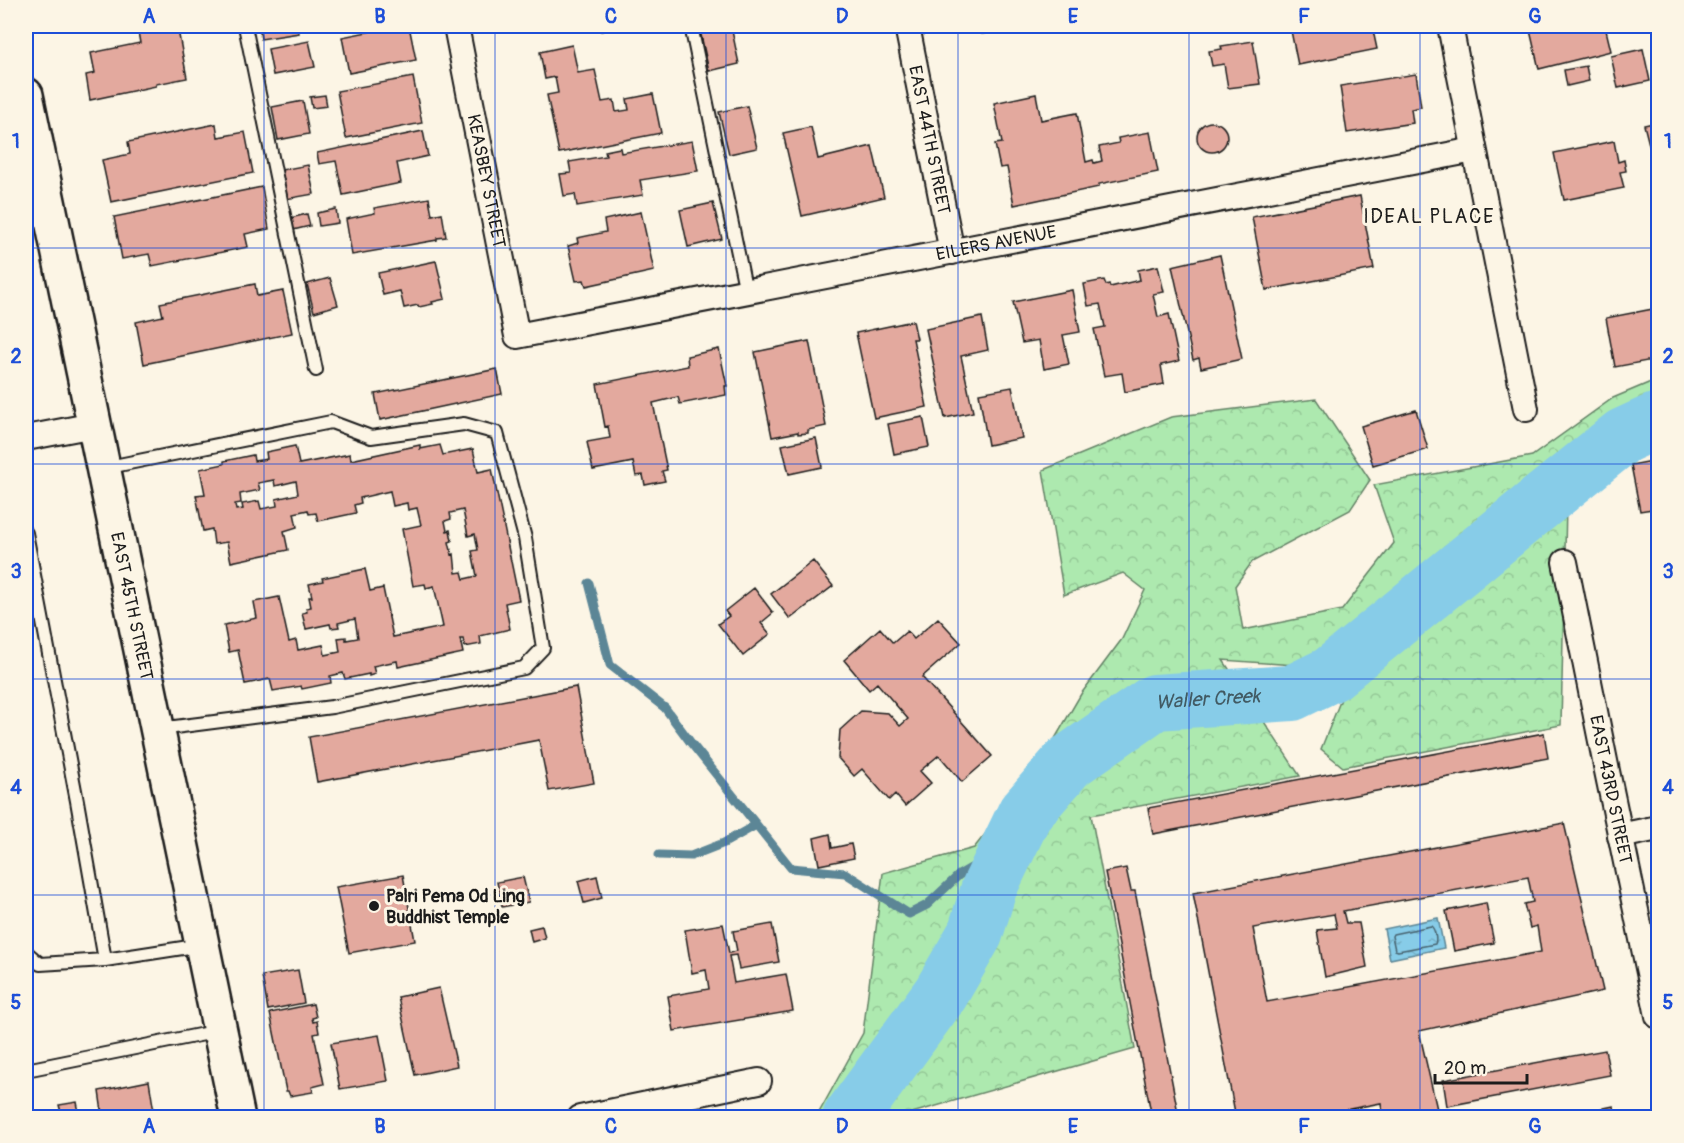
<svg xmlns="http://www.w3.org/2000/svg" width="1684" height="1143" viewBox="0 0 1684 1143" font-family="Pangolin,sans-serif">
  <defs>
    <pattern id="forest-crowns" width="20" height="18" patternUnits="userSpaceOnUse" patternTransform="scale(1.5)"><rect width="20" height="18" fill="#ade9af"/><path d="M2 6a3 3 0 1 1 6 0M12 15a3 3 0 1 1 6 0" fill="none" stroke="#94c796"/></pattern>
    <pattern id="water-ripples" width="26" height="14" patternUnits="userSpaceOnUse" patternTransform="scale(1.5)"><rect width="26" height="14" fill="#87cce8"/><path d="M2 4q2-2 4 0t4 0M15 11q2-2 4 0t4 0" fill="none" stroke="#74afc6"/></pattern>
  </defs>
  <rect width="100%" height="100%" fill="#fcf5e5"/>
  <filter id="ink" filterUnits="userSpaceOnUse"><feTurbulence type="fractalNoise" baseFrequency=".0167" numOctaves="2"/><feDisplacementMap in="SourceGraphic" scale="12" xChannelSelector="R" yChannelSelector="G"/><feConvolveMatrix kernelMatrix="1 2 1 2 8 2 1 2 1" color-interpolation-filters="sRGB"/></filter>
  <g filter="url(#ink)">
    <!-- forest -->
    <path fill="url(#forest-crowns)" stroke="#648266" stroke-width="1.5" d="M1658,379V433L1652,436L1566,506L1561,725L1343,767L1321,749L1343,694L1337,657L1295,665L1223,660L1300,776L1091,815L1135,1049L898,1117L816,1118L863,1033L883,873L974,848L1039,766L1081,694L1122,639L1145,590L1123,573L1064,595L1043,470L1171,417L1316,399L1370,480L1350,510L1252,562L1235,586L1243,630L1342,610L1394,543L1374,485L1532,456L1613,398Z"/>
    <!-- water -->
    <path fill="url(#water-ripples)" stroke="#5c8696" stroke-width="1.5" d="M1438,918L1444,948L1390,959L1384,929Z"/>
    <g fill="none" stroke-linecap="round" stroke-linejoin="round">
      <!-- shore -->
      <path stroke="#47626e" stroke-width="1.5" d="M1431,926C1435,929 1437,940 1435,944L1398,951L1395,950L1392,936L1393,934Z"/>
      <!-- stream -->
      <path stroke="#5c8696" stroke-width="9" d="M589,583L610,665L665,708L691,743L791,868L845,873L909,914L927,905L959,875L1009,846
        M659,855L691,856L724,843L756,825"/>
      <!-- river -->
      <path stroke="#87cce8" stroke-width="56" id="s1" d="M850,1118L941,993L975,934L989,888L1025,813L1069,762L1155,702L1292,693L1331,674L1541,502L1623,436L1658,420"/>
    </g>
    <!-- building -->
    <path fill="#e3a99e" stroke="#1c1c1c" stroke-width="1.5" fill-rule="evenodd" d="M259,26H298L299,33L261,39Z
      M397,26H409L416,60L349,73L342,37Z
      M600,26H625L601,31Z
      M699,26H731L739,64L709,71Z
      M981,26H1028L982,34Z
      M1290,26H1372L1377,49L1298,65Z
      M1529,26H1605L1611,51L1539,69Z
      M164,27L165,33L178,30L187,78L156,84V86L90,100L86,75L95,73L91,53L140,43L138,32Z
      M309,41L315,67L273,75L268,49Z
      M1253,41L1260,84L1228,88L1224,64L1212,66L1209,51L1222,49L1221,46Z
      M572,45L578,73L595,70L602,102L614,100L616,112L629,110L627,99L653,94L661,133L559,153L547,95L558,93L555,77L545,79L540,52Z
      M1643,49L1650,81L1618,88L1611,56Z
      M1586,66L1589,81L1567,86L1564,70Z
      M1416,74L1421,107L1411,109L1413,123L1347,133L1340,86Z
      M413,77L422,123L346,138L337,91Z
      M1036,94L1041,120L1077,113L1086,162L1093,160L1094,163L1102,161L1099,147L1119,143L1118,138L1150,132L1158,172L1099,184V187L1014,205L1007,167L1000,168L998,159L995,144L1002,143L994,103Z
      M325,95L327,106L312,108L310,97Z
      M303,101L309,134L278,140L272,107Z
      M747,106L757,148L729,154L719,112Z
      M1658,122V154L1652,156L1644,125Z
      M1197 137a15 15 0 1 1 30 0a15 15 0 1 1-30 0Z
      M216,124L218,137L245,132L253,173L111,202L102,160L130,154L128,142Z
      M811,127L818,159L872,146L884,197L802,216L783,133Z
      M423,131L428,156L397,163L401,183L343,195L336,161L319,164L317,153Z
      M692,141L698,171L640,180L643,195L577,206L575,194L564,196L560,174L571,173L569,162L606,156L605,151L620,148L621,153Z
      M1614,141L1618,162L1624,160L1626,171L1620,172L1624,188L1564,200L1554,153Z
      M308,165L314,194L286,199L281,170Z
      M262,187L269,229L245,234L248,247L152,266L149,254L122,259L114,217Z
      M1360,196L1374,269L1266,290L1252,217Z
      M429,198L432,215L442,213L446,237L437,238V240L352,255L346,219L375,213L374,208Z
      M713,203L722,239L688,247L680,210Z
      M336,209L338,223L319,226L317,213Z
      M641,212L654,271L586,286L584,280L576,281L568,246L578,243L577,238L606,232L604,220Z
      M307,214L310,226L293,230L290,218Z
      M1220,255L1242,359L1201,368L1199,358L1193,360L1172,266Z
      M436,261L445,299L432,302L433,304L419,307L418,305L404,308L400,291L383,295L378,273Z
      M1158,266L1164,292L1153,294L1158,317L1169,314L1179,361L1161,365L1164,384L1125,392L1122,373L1104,376L1094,329L1105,327L1100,304L1088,306L1084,284L1104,280L1106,285L1109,284L1110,287L1140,280L1138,270Z
      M330,278L338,305L314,312L307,284Z
      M255,284L257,296L283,291L292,333L144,364L136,322L163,316L160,303Z
      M1072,290L1080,332L1063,335L1069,364L1044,369L1039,340L1022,343L1013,302Z
      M1658,308V359L1615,367L1606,318Z
      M982,317L988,350L961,356L973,412L945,418L926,329Z
      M913,321L917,339H913L927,407L874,418L856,333Z
      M809,341L826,426L808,430V433L798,434V432L772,437L755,352Z
      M719,349L727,386H725L726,395L680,404L678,397L653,403L667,470L662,471L665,481L645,485L643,475L636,476L633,462L593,470L587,442L610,438L608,426L605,427L597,384L688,366L687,356Z
      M497,369L502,394L380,420L375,394Z
      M1012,387L1022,438L988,445L979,393Z
      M1416,410L1428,449L1373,465L1361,426Z
      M923,417L929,447L894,454L888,424Z
      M816,438L822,467L789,474L782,445Z
      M420,445V449L440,445L443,455L473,449L478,472L492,469L519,600L505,603L510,629L480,636L481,644L465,647L463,639H460L463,653L398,667L397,661L373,666L375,674L369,676V674L345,679L343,673L330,676L331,683L302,689L301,686L273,691L270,679L245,684L238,650L229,652L224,625L257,618L254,602L279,597L289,642L296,640L298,650L323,645L325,655L340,652L338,638L346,637V640L358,638L355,619L338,623L339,627L331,628L330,624L306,629L302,613L307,612L306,608L311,607L309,597H312L309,584L323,581L322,578L365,569L370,591L383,588L393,637L443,627L434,586L426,588L425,584L413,586L402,529L421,525L417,508L408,510L407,503L393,506L390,491L360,498L361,503L354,505L356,513L318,521L316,513L309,514L308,510L294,513L297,527L284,531L288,550L231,562L227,542L214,544L212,529L203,531L196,495L205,494L200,469L224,464V461L253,455L254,461L267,459L266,452L295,446L299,464L350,454L351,460ZM274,480L275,486L296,481L298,494L276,499L277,506L261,509L259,501L242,504L243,509L236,510L235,504L241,503L240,494L260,490L258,483ZM463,510L468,536L475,534L478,550L472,551L477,576L464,579L462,572L456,573L454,554L452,555L449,542L452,541L450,530L447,531L445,521L451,519L450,513Z
      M1658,460V508L1640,511L1631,465Z
      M813,561L833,586L790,619L771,594Z
      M754,588L773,613L761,623L770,634L743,656L718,624L729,616L725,611Z
      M1658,614V635L1654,615Z
      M938,618L961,643L922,677L992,756L962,782L939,755L920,771L931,783L905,806L895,794L889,800L862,769L854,776L838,758L840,730L861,711L888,713L900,726L908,719L877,683L869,690L844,660L880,628L893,643L907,631L914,639Z
      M576,687L594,783L549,791L539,740L317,782L309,737Z
      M1544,733L1548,758L1153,834L1148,808Z
      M1564,823L1603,991L1419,1031L1439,1118H1383L1381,1103L1303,1118H1236L1193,893ZM1528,877L1533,902L1524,904L1530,928L1537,926L1541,952L1267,1002L1253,928L1334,914L1337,928L1317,930L1325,977L1367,967L1359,923H1346L1343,911Z
      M830,834L832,848L851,844L854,858L819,865L814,838Z
      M1126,868L1131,891H1135L1179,1118H1152L1105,872Z
      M403,875L415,941L349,953L336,887Z
      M597,876L602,898L584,903L578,881Z
      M523,877L529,902L502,907L497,882Z
      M1486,903L1494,943L1454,951L1446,911Z
      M723,924L729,953L737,951L733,931L772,924L779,962L739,969L736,955L729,956L734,983L786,974L793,1011L674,1031L668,996L709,989L706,970L692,973L685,930Z
      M542,926L545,938L532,942L529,929Z
      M298,970L304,1003L268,1010L262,976Z
      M439,988L457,1066L415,1075L398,997Z
      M313,1004L316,1017L312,1018L313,1022L317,1021L319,1033L314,1034L324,1084L312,1087L313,1092L290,1096L288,1091H286L270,1013Z
      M379,1035L388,1081L340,1089L331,1043Z
      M1605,1050L1610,1075L1447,1106L1443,1080Z
      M149,1081L155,1118H99V1113L102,1112L99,1091Z
      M77,1102L80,1118H30L61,1112L59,1105Z
      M1614,1106L1616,1118H1556Z
      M765,1111L768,1118H754Z"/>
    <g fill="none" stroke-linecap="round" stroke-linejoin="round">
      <defs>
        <path id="lane" d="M245,26L316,370
          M691,26L746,292
          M104,468L331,422L371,437L464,424L497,433L525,538L543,648L524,668L332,707L159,729
          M26,533L77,801L105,960
          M26,952L40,964L105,960L202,945
          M26,1070L219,1031"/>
        <g id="street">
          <path id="s2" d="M456,26L517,336L1474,150"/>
          <path id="s3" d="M907,26L952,252"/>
          <path d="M1450,26L1526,409"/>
          <path d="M26,438L94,425"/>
          <path id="s4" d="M1565,562L1607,771L1658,1016"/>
          <path d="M1620,836L1658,828"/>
          <path d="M580,1118L759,1081"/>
        </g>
        <g id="secondary">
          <path id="s5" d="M26,95L238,1118"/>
        </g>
      </defs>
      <!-- lane casing -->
      <use href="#lane" stroke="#1c1c1c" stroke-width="16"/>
      <!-- street casing -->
      <use href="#street" stroke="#1c1c1c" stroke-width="28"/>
      <!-- secondary casing -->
      <use href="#secondary" stroke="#1c1c1c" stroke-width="38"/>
      <!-- lane -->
      <use href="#lane" stroke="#fcf5e5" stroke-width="12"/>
      <!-- street -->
      <use href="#street" stroke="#fcf5e5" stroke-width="24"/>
      <!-- secondary -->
      <use href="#secondary" stroke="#fcf5e5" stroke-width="33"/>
    </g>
  </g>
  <!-- grid -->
  <path fill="none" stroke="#1d4ed8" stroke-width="1.5" stroke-opacity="0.55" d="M264,26V1118M495,26V1118M726,26V1118M958,26V1118M1189,26V1118M1420,26V1118M26,248H1658M26,464H1658M26,679H1658M26,895H1658"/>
  <!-- markers -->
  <circle fill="#1c1c1c" stroke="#fcf5e5" stroke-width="2" cx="374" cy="906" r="6"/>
  <g text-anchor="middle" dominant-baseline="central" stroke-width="6" stroke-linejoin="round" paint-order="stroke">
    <!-- street labels -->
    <g font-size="18" fill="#1c1c1c" stroke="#fcf5e5">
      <text stroke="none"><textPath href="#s3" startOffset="116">EAST 44TH STREET</textPath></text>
      <text stroke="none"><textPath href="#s2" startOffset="158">KEASBEY STREET</textPath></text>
      <text stroke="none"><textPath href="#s2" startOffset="804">EILERS AVENUE</textPath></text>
      <text stroke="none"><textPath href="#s5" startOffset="522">EAST 45TH STREET</textPath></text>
      <text stroke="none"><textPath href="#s4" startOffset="232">EAST 43RD STREET</textPath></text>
    </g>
    <!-- poi labels -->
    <g font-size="18" font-weight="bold" fill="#1c1c1c" stroke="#fcf5e5" text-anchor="start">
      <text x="386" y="896">Palri Pema Od Ling<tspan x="386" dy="21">Buddhist Temple</tspan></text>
    </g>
    <!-- neighbourhood labels -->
    <g font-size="20" letter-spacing="1.5" fill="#1c1c1c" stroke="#fcf5e5">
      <text x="1429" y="216">IDEAL PLACE</text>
    </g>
    <!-- water labels -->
    <g font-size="20" font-style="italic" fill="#415a63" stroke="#fcf5e5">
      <text stroke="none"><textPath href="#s1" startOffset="579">Waller Creek</textPath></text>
    </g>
  </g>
  <!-- margin -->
  <rect width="1684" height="1143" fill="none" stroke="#fcf5e5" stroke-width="66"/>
  <!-- scale -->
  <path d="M1435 1074v9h92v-9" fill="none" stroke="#1c1c1c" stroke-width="3"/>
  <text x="1444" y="1074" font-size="18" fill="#1c1c1c" stroke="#fcf5e5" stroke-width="4.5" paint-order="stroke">20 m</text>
  <rect x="33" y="33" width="1618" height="1077" fill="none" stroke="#1d4ed8" stroke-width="2"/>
  <g font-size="20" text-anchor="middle" font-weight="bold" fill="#1d4ed8">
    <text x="149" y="23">A</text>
    <text x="380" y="23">B</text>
    <text x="611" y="23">C</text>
    <text x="842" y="23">D</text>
    <text x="1073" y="23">E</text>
    <text x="1304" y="23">F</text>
    <text x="1535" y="23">G</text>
    <text x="16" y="148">1</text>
    <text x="1668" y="148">1</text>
    <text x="16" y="363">2</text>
    <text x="1668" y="363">2</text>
    <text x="16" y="578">3</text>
    <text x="1668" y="578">3</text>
    <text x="16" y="794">4</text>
    <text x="1668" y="794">4</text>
    <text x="16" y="1009">5</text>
    <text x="1668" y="1009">5</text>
    <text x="149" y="1133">A</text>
    <text x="380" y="1133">B</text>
    <text x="611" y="1133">C</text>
    <text x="842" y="1133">D</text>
    <text x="1073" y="1133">E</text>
    <text x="1304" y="1133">F</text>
    <text x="1535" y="1133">G</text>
  </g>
</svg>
